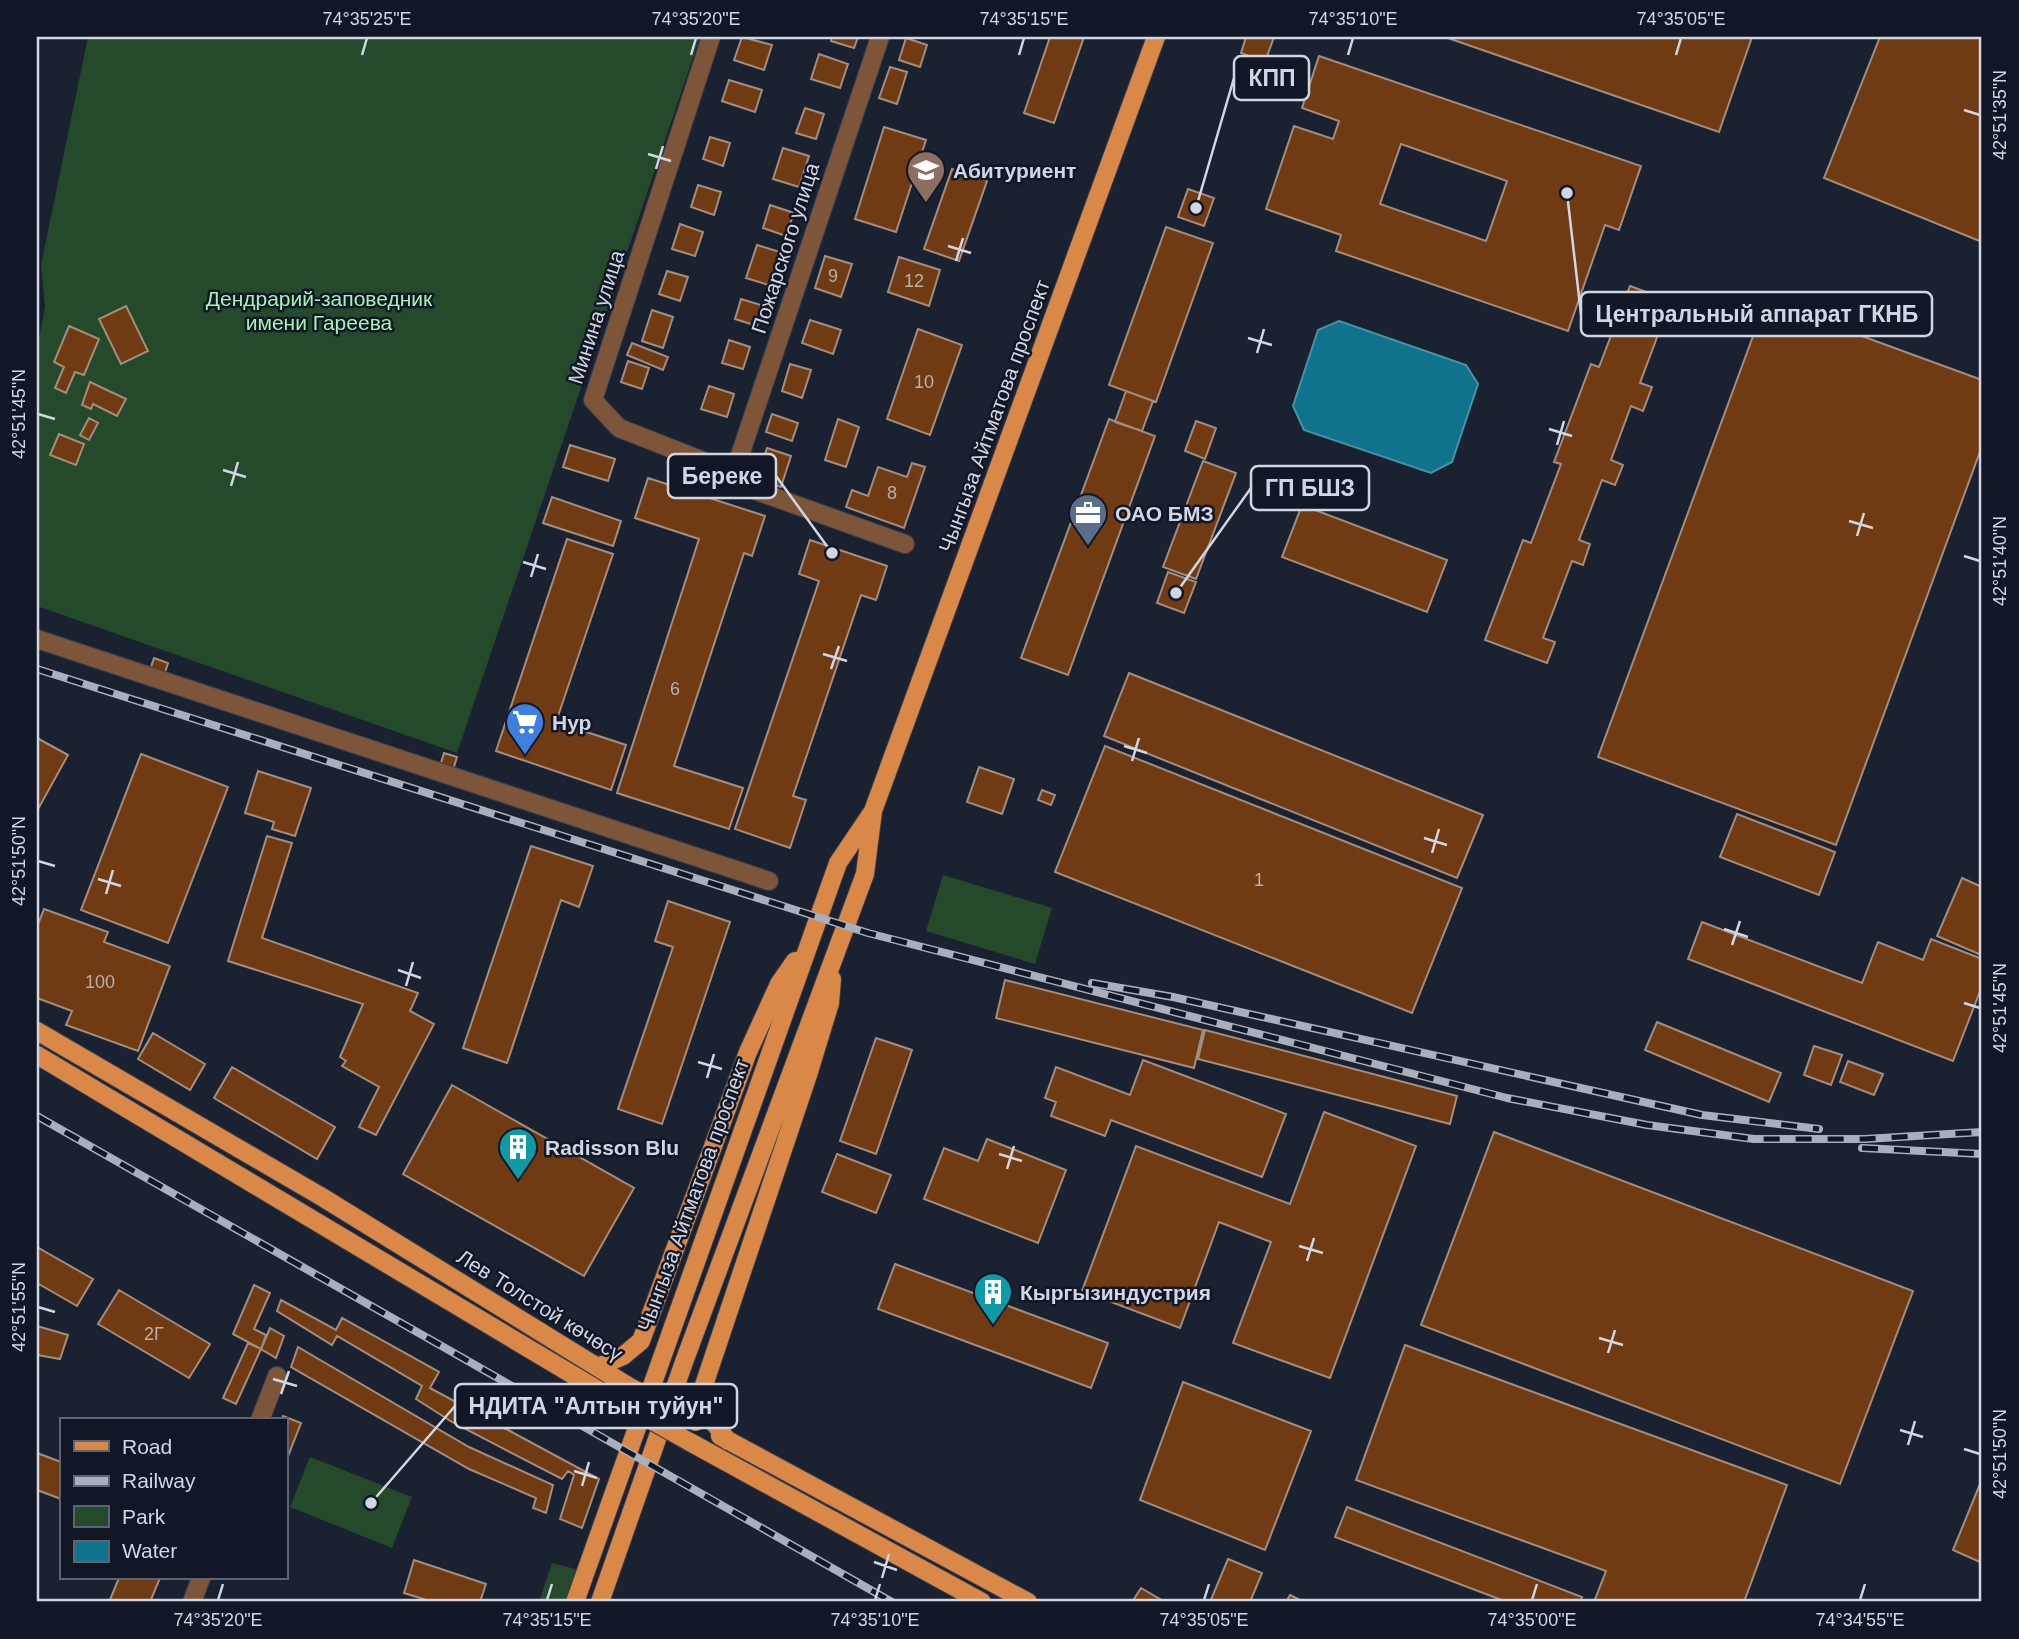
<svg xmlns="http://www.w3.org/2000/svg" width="2019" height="1639" viewBox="0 0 2019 1639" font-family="Helvetica,sans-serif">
  <rect width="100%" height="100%" fill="#1a2131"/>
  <!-- green -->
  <path fill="#254a2b" d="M88,37H700L457,753L37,606V349L45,307L41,265Z
    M943,875L1052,908L1035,964L926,931Z
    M310,1457L412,1497L392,1548L290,1507Z
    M552,1563L579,1570L568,1602H539Z"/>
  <!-- water -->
  <path fill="#0f738c" stroke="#4991a6" stroke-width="2" d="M1339,321L1466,365L1478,384L1452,462L1431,473L1304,430L1293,406L1318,330Z"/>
  <!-- building -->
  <path fill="#703b12" stroke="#a28d7f" stroke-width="2" fill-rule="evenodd" d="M742,37L772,45L764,70L734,60Z
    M832,37H858L854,48L831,41Z
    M1050,37H1084L1054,123L1024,113Z
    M1246,37H1274L1265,62L1241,53Z
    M1445,37H1752L1719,132Z
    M1880,37H1982V242L1824,178Z
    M906,38L927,45L920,67L899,60Z
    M819,54L848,64L840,88L811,79Z
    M1319,56L1641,166L1619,230L1605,225L1568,331L1336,251L1341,235L1266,209L1294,126L1333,139L1339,121L1302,108ZM1401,144L1507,181L1486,241L1380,204Z
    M890,67L907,72L897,104L879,98Z
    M729,80L762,90L755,112L722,101Z
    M805,108L824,114L816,139L796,133Z
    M884,127L926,140L896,232L855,219Z
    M710,137L730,143L723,166L703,159Z
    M783,148L809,156L799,187L773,179Z
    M952,169L987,181L959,261L924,249Z
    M698,185L721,192L714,215L691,207Z
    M1188,189L1214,198L1204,226L1178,217Z
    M770,205L794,213L786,236L763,228Z
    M680,224L703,232L695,256L672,249Z
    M1166,227L1213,243L1156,402L1109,385Z
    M757,245L783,253L772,286L746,278Z
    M825,256L852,264L841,297L815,288Z
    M899,257L940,270L929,306L888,292Z
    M667,271L688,277L680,301L659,294Z
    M1630,286L1684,306L1676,329L1662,324L1640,383L1652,387L1643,411L1631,406L1611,460L1623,465L1615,485L1602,480L1579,540L1590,544L1583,565L1572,561L1543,638L1555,642L1547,663L1485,640L1523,540L1531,543L1561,464L1554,462L1591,364L1599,367Z
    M741,299L764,306L757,326L735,319Z
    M1766,301L1982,380V446L1836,845L1598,757Z
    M126,306L148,351L121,364L99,319Z
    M652,310L673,317L663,348L642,341Z
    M810,320L841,330L833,354L802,343Z
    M69,326L99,339L84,375L75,372L66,393L55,388L64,367L54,362Z
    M918,329L962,345L930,435L887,419Z
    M729,340L750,347L743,369L722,363Z
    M632,343L668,357L663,370L627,355Z
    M628,361L649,368L642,389L621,382Z
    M790,364L811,370L802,398L782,391Z
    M90,382L126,399L117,416L93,404L91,409L82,405Z
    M709,386L734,394L727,417L701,409Z
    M1126,391L1153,401L1142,431L1115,422Z
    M772,414L798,423L792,441L766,432Z
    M89,418L98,423L89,440L80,435Z
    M838,419L859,427L846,467L825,460Z
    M1109,419L1155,436L1068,675L1021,658Z
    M1196,421L1216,428L1205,459L1185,451Z
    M59,434L84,444L76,465L50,455Z
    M570,445L615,459L608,481L563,467Z
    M767,448L791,456L781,487L757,479Z
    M1203,461L1236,473L1196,579L1163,567Z
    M912,463L925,467L904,528L846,507L852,490L868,496L878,467L907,477Z
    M648,478L765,516L752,556L744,553L674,766L743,788L729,829L617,793L699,539L635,518Z
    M552,497L621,521L613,546L543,523Z
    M1302,505L1447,560L1427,612L1282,557Z
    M567,539L613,554L556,722L626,745L611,790L496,751Z
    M810,540L887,566L876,600L861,595L793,796L806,800L790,848L735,829L819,581L799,574Z
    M1168,572L1196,582L1184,613L1157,603Z
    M154,658L168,663L164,676L150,670Z
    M1129,673L1483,815L1457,878L1104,736Z
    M37,738L68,755L37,811Z
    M1105,746L1462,888L1412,1013L1055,872Z
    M444,753L457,757L453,770L440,766Z
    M141,754L228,787L168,943L81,910Z
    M979,767L1014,779L1002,814L967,802Z
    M258,771L311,788L295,836L272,829L274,822L245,813Z
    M1042,790L1055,795L1051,805L1038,800Z
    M1737,814L1835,852L1819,895L1720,857Z
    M267,836L292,843L262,938L418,993L410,1011L434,1024L376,1135L359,1127L379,1087L342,1066L346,1061L340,1057L363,1004L228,961Z
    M531,846L593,866L579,907L561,900L507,1063L463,1048Z
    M1962,878L1982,887L1981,955L1937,936Z
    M668,901L730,922L662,1124L618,1109L673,947L655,941Z
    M44,909L108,932L104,942L170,966L138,1051L66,1025L72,1011L37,998V927Z
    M1702,922L1862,983L1878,942L1923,960L1931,939L1982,959V986L1953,1061L1688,959Z
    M1005,980L1203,1030L1194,1068L996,1018Z
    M1657,1022L1781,1073L1769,1102L1645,1050Z
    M1205,1030L1457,1096L1450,1124L1198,1059Z
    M153,1033L205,1064L190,1090L138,1059Z
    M876,1038L912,1050L876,1154L840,1141Z
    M1814,1046L1842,1055L1831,1085L1804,1075Z
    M1143,1060L1286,1114L1262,1177L1111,1120L1105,1136L1051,1116L1056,1102L1045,1098L1056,1067L1130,1095Z
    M1848,1061L1883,1074L1874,1095L1840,1082Z
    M232,1067L335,1127L317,1159L214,1098Z
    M452,1085L634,1188L584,1276L403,1174Z
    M1324,1112L1416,1146L1330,1378L1233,1343L1271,1242L1219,1222L1180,1328L1082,1291L1136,1146L1290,1204Z
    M1494,1132L1913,1291L1840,1484L1421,1325Z
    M987,1139L1066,1170L1038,1243L924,1199L944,1148L978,1161Z
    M837,1154L891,1175L876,1213L822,1192Z
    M37,1247L93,1279L77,1306L37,1283Z
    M895,1264L1108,1343L1091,1388L878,1309Z
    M254,1285L270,1293L254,1329L266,1335L261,1349L233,1334Z
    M119,1290L210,1344L189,1378L98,1324Z
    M281,1300L336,1330L342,1318L439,1372L430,1388L599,1479L582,1528L560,1519L574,1475L568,1471L562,1479L452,1422L416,1399L422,1386L337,1336L332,1345L277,1311Z
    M37,1326L68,1335L60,1359L37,1355Z
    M270,1328L284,1336L276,1358L261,1349Z
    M248,1343L261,1349L236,1404L223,1398Z
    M1405,1345L1787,1485L1744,1602H1594L1606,1571L1356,1480Z
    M298,1347L469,1447L553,1485L546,1513L533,1508L536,1498L469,1469L291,1367Z
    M1183,1382L1311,1431L1265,1550L1140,1500Z
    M283,1416L301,1423L285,1464V1420H282Z
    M37,1453L61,1462V1499L37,1490Z
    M1982,1479V1563L1953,1550Z
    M1347,1507L1582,1597L1580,1602H1507L1335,1537Z
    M1228,1559L1262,1573L1250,1602H1210Z
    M414,1560L486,1584L480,1602H433L404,1593Z
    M119,1578H160L150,1602H109Z
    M1141,1588L1165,1602H1132Z
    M1290,1595L1304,1602H1286Z"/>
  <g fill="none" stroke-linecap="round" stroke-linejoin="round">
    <defs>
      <path id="minor" d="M711,37L593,400L619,428L734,473L754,490L905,544
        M734,473L880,37
        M37,639L769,881
        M260,1420L277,1376
        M192,1602L201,1578"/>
      <path id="major" d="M37,1031L322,1197L628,1386
        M37,1055L620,1403
        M598,1367L623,1356L641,1341L748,1052L779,984L795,961
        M720,1436L1028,1602
        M688,1441L982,1602
        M728,1441L711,1419L702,1391L808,1075L830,1003L832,979
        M575,1602L838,863L871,814
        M600,1602L684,1362L865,874L873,811L1156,37"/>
    </defs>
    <!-- minor casing -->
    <use href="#minor" stroke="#373e4d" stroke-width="20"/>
    <!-- major casing -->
    <use href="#major" stroke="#373e4d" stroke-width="20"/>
    <!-- minor -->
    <use href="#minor" stroke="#7d5538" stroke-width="18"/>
    <!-- major -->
    <use href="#major" stroke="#da8848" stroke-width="18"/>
    <defs>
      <path id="rail" d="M37,669L868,933L1507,1098L1647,1125L1754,1139H1865L1982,1132
        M1092,983L1173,997L1702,1115L1819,1129
        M37,1116L892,1602
        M1862,1148L1982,1154"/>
    </defs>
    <!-- rail casing -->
    <use href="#rail" stroke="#a9afbb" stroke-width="8"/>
    <!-- rail -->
    <use href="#rail" stroke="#111726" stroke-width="5" stroke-dasharray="16" stroke-linecap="butt"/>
    <defs>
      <path id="major-bridge" d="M628,1386L696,1422
        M620,1403L688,1441"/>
    </defs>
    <!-- major-bridge casing -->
    <use href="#major-bridge" stroke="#373e4d" stroke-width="20" stroke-linecap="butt"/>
    <!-- major-bridge -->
    <use href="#major-bridge" stroke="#da8848" stroke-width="18"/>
  </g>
  <!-- ticks -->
  <path fill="none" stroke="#d1d7e2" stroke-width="2.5" d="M362,55L367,38M691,55L696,38M1019,55L1024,38M1348,55L1353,38M1676,55L1681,38M1964,110L1980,115M648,154L671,161M656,169L663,146M948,246L971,253M956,261L963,238M1248,338L1272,345M1257,353L1264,329M38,414L55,419M1549,429L1572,436M1557,445L1564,421M223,470L246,477M231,486L238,462M1849,521L1873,528M1857,536L1864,513M1964,556L1980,561M523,562L546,569M531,577L538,554M823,654L847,661M831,669L839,646M1124,746L1147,753M1132,761L1139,738M1424,838L1447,845M1432,853L1439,829M38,861L55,866M98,879L121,886M106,894L113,870M1724,929L1748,937M1732,945L1740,921M398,970L421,978M406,986L413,962M1964,1003L1980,1008M698,1062L722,1069M707,1078L714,1054M999,1154L1022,1161M1007,1169L1014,1146M1299,1246L1323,1253M1307,1261L1314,1238M38,1307L55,1312M1599,1338L1623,1345M1608,1353L1615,1330M273,1379L297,1386M281,1394L289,1371M1900,1430L1923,1437M1908,1445L1915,1421M1964,1449L1980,1454M574,1471L597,1478M582,1486L589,1462M874,1562L897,1570M882,1578L889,1554M218,1600L223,1584M547,1600L552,1584M875,1600L880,1584M1204,1600L1209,1584M1532,1600L1537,1584M1860,1600L1865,1584"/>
  <!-- icons -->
  <defs>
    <symbol id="school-pin" viewBox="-11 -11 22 30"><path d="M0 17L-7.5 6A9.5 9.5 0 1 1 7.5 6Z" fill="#8d6e63" stroke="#111726"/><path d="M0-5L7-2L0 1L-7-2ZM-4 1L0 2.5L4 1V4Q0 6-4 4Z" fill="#fff"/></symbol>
    <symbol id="office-pin" viewBox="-11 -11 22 30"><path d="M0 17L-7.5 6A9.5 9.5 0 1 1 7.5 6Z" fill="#5c6f8a" stroke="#111726"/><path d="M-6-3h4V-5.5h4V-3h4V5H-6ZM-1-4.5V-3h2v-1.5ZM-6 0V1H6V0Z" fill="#fff"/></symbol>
    <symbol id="supermarket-pin" viewBox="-11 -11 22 30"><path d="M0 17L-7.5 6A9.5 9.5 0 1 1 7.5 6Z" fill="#3f7fe0" stroke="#111726"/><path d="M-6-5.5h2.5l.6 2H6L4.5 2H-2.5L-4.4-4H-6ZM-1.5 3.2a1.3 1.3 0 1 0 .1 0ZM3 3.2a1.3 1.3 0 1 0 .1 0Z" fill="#fff"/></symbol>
    <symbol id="building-pin" viewBox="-11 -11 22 30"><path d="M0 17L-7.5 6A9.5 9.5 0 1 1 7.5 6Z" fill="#0f9aa8" stroke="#111726"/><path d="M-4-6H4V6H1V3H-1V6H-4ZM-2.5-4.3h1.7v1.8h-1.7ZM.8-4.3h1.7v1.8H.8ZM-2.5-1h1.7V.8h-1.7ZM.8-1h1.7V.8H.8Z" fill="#fff"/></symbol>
  </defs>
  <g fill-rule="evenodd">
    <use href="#school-pin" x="904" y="148" width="44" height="60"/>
    <use href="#office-pin" x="1066" y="491" width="44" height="60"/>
    <use href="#supermarket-pin" x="503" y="700" width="44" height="60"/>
    <use href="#building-pin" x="496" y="1125" width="44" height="60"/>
    <use href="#building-pin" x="971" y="1270" width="44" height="60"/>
  </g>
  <g text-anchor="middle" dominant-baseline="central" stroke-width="5" stroke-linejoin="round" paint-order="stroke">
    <!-- number labels -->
    <g font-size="18" fill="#b9b0ae">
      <text x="833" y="276">9</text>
      <text x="914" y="281">12</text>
      <text x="924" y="382">10</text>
      <text x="892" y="493">8</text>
      <text x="675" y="689">6</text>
      <text x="1259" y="880">1</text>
      <text x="100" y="982">100</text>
      <text x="154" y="1334">2Г</text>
    </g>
    <!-- poi labels -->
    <g font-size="21" font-weight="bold" fill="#d1d7e2" stroke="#111726" text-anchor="start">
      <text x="953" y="170">Абитуриент</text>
      <text x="1115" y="513">ОАО БМЗ</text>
      <text x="552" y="722">Нур</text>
      <text x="545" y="1147">Radisson Blu</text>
      <text x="1020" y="1292">Кыргызиндустрия</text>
    </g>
    <!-- street labels -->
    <g font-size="21" fill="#d1d7e2" stroke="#111726">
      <text transform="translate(785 248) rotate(-72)">Пожарского улица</text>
      <text transform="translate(596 317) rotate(-72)">Минина улица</text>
      <text transform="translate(994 416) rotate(-70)">Чынгыза Айтматова проспект</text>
      <text transform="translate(693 1195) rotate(-70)">Чынгыза Айтматова проспект</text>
      <text transform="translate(540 1305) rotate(32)">Лев Толстой көчөсү</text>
    </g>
    <!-- park labels -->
    <g font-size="21" fill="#a4f3b0" stroke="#111726">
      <text x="319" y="298">Дендрарий-заповедник<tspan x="319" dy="24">имени Гареева</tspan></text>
    </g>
  </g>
  <!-- callouts -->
  <path fill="none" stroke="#d1d7e2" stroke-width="2.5" d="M1196 208L1234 78M1567 193L1581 314M832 553L776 476M1176 593L1251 488M371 1503L455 1406"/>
  <g fill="#d1d7e2" stroke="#111726" stroke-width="2.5">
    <circle cx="1196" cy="208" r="7"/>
    <circle cx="1567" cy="193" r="7"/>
    <circle cx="832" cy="553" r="7"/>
    <circle cx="1176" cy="593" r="7"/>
    <circle cx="371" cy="1503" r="7"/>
  </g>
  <g fill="#111726" stroke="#d1d7e2" stroke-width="2.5">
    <rect x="1234" y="56" width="75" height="44" rx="7"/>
    <rect x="1581" y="292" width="351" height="44" rx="7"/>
    <rect x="668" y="454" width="108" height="44" rx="7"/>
    <rect x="1251" y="466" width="118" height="44" rx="7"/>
    <rect x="455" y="1384" width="282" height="44" rx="7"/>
  </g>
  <g font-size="23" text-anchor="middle" font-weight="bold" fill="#d1d7e2">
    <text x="1272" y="86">КПП</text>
    <text x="1757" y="322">Центральный аппарат ГКНБ</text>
    <text x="722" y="484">Береке</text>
    <text x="1310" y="496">ГП БШЗ</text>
    <text x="596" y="1414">НДИТА "Алтын туйун"</text>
  </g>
  <!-- border -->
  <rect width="2019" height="1639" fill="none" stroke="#111726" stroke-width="77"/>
  <!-- legend -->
  <rect x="60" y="1418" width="228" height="161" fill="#111726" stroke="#5e6471" stroke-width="2"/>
  <rect x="74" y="1441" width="35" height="10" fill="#da8848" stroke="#5e6471" stroke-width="2"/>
  <text x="122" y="1454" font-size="21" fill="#d1d7e2">Road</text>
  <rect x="74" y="1476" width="35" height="10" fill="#a9afbb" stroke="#5e6471" stroke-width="2"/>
  <text x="122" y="1488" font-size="21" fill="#d1d7e2">Railway</text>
  <rect x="74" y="1506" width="35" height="21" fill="#254a2b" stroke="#5e6471" stroke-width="2"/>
  <text x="122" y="1524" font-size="21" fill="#d1d7e2">Park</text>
  <rect x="74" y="1541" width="35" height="21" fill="#0f738c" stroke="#5e6471" stroke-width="2"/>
  <text x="122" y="1558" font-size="21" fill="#d1d7e2">Water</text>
  <rect x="38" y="38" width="1942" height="1562" fill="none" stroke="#d1d7e2" stroke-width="2.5"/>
  <g font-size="18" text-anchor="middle" fill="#d1d7e2">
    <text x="367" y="25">74°35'25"E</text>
    <text x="696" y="25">74°35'20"E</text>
    <text x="1024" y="25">74°35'15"E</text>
    <text x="1353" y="25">74°35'10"E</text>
    <text x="1681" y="25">74°35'05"E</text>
    <text transform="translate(2000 115) rotate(-90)" y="6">42°51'35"N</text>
    <text transform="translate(19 414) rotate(-90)" y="6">42°51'45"N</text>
    <text transform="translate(2000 561) rotate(-90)" y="6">42°51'40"N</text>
    <text transform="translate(19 861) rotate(-90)" y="6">42°51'50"N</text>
    <text transform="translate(2000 1008) rotate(-90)" y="6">42°51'45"N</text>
    <text transform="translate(19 1307) rotate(-90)" y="6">42°51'55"N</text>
    <text transform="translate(2000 1454) rotate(-90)" y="6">42°51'50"N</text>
    <text x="218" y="1626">74°35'20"E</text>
    <text x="547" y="1626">74°35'15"E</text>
    <text x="875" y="1626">74°35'10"E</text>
    <text x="1204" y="1626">74°35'05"E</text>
    <text x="1532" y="1626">74°35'00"E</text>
    <text x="1860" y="1626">74°34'55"E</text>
  </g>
</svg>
